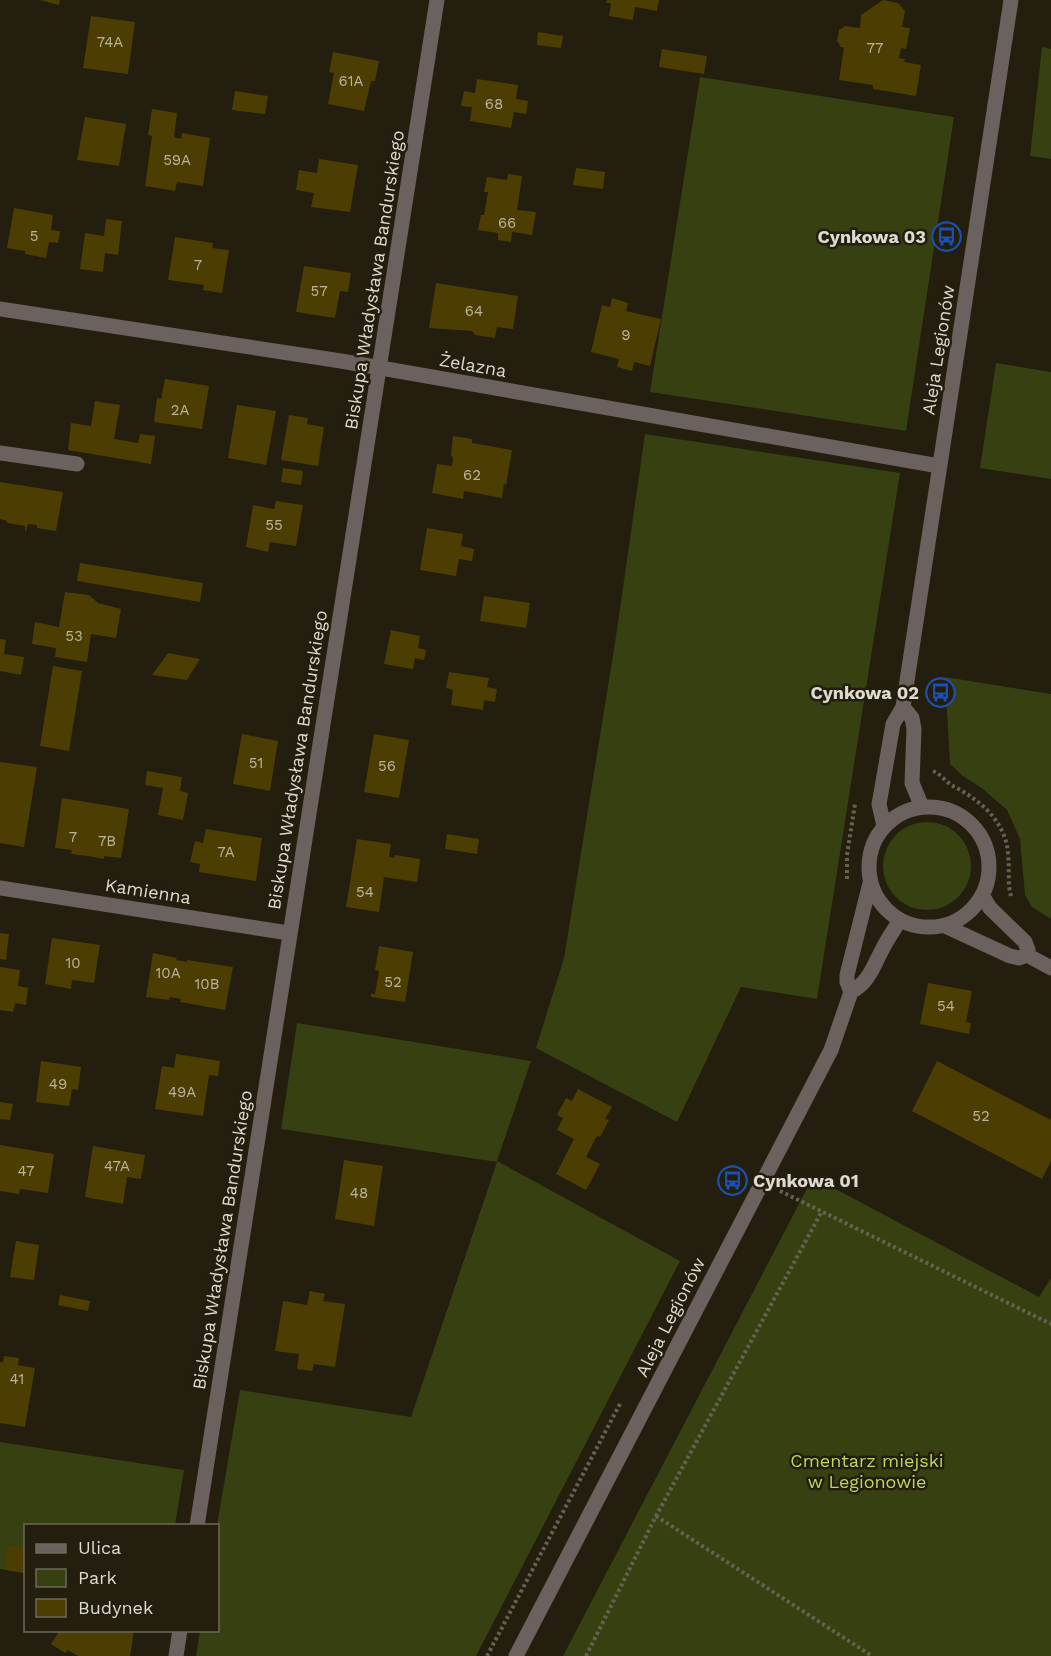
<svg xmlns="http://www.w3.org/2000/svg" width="1051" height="1656" viewBox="0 0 1051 1656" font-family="'Work Sans',sans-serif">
  <rect width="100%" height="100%" fill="#231e0d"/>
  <!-- green -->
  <path fill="#364010" d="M1042,47L1051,49V159L1030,156Z
    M700,77L954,117L906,431L650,392Z
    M996,363L1051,372V479L980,468Z
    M645,434L900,473L817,999L741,987L677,1122L536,1048L564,958L615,643Z
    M945,677L1051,694V919L1032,907L1025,895L1020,839L1007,810L983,789L963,776L950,764Z
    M883 866a44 44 0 1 1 88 0a44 44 0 1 1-88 0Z
    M297,1023L531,1061L497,1161L680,1261L476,1656H196L200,1631L218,1630L217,1525L240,1390L411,1417L497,1162L281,1129Z
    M813,1177L1039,1297L1051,1278V1656H563Z
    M0,1442L184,1470L175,1525L26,1526L25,1573L0,1569Z"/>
  <!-- building -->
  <path fill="#4c3e02" d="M40,0H60L59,5Z
    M607,0H659L657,11L635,7L633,20L609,16L611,3H606Z
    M883,0L898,3L905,11L902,27L910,28L906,49L901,48L899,58L905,59L904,62L921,65L916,96L873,89V85L839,80L844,47H841L837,41L839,30L845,26L860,28L861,15Z
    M91,16L135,22L128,74L83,68Z
    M538,32L563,36L561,48L537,45Z
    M662,49L707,56L704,74L659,67Z
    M333,52L379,61L375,81H371L364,111L328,104L334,73L329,72Z
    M477,79L518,85L516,99L528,101L526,114L514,112L511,128L470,121L472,107L461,106L464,91L475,93Z
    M235,91L268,96L265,114L232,110Z
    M152,109L177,113L174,137L181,139L182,133L210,138L203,186L177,182L175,191L145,186L152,136L148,135Z
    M85,117L126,124L119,166L77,160Z
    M319,159L358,165L350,212L311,207L314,193L296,190L299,170L317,173Z
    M576,168L605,172L603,189L573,185Z
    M508,174L522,176L517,210L536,212L532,235L512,232L511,242L498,240V233L478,230L481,215H484L488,192H484L487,177L507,180Z
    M14,208L53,215L51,230L60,231L58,243L49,242L46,258L25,254V251L7,248Z
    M106,219L122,221L118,255L105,253L103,272L80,269L85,233L104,236Z
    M175,237L213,243L212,248L229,250L222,293L203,290L204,285L168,280Z
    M304,266L351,273L348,292L340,291L335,318L296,312Z
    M436,283L518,296L513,329L497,327L495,338L475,335L472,331L429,328Z
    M612,298L628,303L626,311L661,319L650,366L634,362L632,371L617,367L619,359L591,352L602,305L610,307Z
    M165,379L209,386L202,429L154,422L157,398L161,399Z
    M95,401L120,405L114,439L138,443L140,434L155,436L151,464L68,450L71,423L91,426Z
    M237,405L276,411L266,465L228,458Z
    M289,415L308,418L307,424L324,427L318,466L281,460Z
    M453,436L472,439V443L512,450L506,485L504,484L502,498L464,491L463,499L432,493L437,464L452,466L453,458L451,455Z
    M283,468L303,471L301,485L281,482Z
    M0,482L63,492L56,531L37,528V525L28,524L26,531H25V526L7,523V521L0,519Z
    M276,501L303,505L296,546L270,542L268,552L246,547L253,505L274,509Z
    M427,528L463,534L461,546L474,549L472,561L459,559L456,576L420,570Z
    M80,563L203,583L200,602L77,581Z
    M65,592L89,595L98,603L121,609L116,638L91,634L87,662L55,657L56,648L32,644L35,622L59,627Z
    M484,596L530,603L526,628L480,621Z
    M391,630L420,636L418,648L426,650L424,660L415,658L413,669L384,664Z
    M0,639L6,640L4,654L24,657L21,675L0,671Z
    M168,653L200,659L187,680L152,675Z
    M53,666L82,671L69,751L40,746Z
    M449,672L489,678L487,687L497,689L495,702L484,700L483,710L451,705L453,690L446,688Z
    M242,734L278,741L270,791L233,784Z
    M374,734L409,740L399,798L364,792Z
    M0,762L37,767L24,847L0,843Z
    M147,771L182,777L180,791L188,793L183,820L158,815L163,788L145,785Z
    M62,798L129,809L121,858L104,856V859L88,856L71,854L72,850L55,848Z
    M206,829L262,838L256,881L199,872L200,864L190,862L195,841L203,843Z
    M447,834L479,839L477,854L445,849Z
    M357,839L391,844L389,857L394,858L395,855L420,859L417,882L384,877L379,912L346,907Z
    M0,933L9,934L6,960L0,959Z
    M52,938L100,945L94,983L72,980L71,989L45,984Z
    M379,946L413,952L405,1002L371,997V994H375L379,971L375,970Z
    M153,953L177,958L176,960L187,962V960L233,967L225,1010L180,1002L181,999L170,997L169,1000L146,997Z
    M0,967L20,970L18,986L28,988L26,1005L15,1003L13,1012L0,1010Z
    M928,983L972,991L966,1022L971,1023L969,1034L920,1024Z
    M176,1054L220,1061L218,1076L209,1075L203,1116L155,1109L162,1066L174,1068Z
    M41,1061L81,1067L78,1090L72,1089L69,1106L36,1102Z
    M937,1061L1051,1120V1161L1042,1179L912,1111Z
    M578,1089L612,1107L605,1119L609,1120L600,1137L597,1136L586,1157L600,1164L586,1190L556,1174L574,1139L557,1130L563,1118L557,1115L566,1098L572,1101Z
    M0,1102L13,1104L10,1120L0,1119Z
    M0,1145L54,1154L48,1193L20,1189L19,1194L0,1191Z
    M93,1146L145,1155L141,1179L127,1177L123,1204L85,1197Z
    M344,1160L383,1166L374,1226L335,1219Z
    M16,1241L39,1245L34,1280L10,1277Z
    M310,1291L325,1294L323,1301L345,1304L335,1367L314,1364L312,1371L297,1369L299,1354L275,1351L283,1301L307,1305Z
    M60,1295L90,1301L88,1311L58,1305Z
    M4,1356L19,1358L18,1365L35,1368L25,1427L0,1423V1362H3Z
    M8,1545L26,1548V1573L5,1570Z
    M60,1630H96L98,1632L99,1630H134L130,1656H78L68,1650L65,1653L51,1644Z"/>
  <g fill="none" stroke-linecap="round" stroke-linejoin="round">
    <!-- path -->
    <path stroke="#666253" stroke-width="4" stroke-dasharray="3 3" stroke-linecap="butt" d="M933,771C941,774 946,783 955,787C981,801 1006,822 1008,854C1010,868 1007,883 1011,896
      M847,879V855L855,804
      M780,1191L1051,1324
      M656,1516L872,1656
      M487,1656L621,1402
      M586,1656L656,1516L822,1211"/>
    <!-- minor -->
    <path stroke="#6b615e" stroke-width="15" d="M0,309L341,361L939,466
      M0,453L77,464
      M903,707L912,718L914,729L912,783L922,807
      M869 867a60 60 0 1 1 120 0a60 60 0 1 1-120 0Z
      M884,826L879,804L881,793L893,724L903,707L1011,0
      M0,888L289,933
      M982,895L990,908L1025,942L1028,950L1027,955
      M945,926L1010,956L1019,958L1027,955L1051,968
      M851,992C869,982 873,967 882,950C887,939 894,930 900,920
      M197,1526L437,0
      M176,1656L180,1630
      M516,1656L831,1050L851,992L847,982V975L870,883"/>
  </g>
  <!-- icons -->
  <defs>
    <symbol id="bus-ring" viewBox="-11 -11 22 22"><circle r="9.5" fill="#231e0d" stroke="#1a4fb4" stroke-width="1.5"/><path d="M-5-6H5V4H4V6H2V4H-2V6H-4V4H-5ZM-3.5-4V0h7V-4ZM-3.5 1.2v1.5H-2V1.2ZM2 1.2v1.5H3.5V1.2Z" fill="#1a4fb4"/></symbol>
  </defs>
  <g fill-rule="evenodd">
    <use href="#bus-ring" x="930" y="220" width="33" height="33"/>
    <use href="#bus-ring" x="924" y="676" width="33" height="33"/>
    <use href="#bus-ring" x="716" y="1164" width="33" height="33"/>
  </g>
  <g text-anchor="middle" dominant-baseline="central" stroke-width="5" stroke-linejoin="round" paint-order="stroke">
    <!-- number labels -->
    <g font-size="15" fill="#b9b39c">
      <text x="110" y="42">74A</text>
      <text x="875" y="48">77</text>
      <text x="351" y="81">61A</text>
      <text x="494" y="104">68</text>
      <text x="177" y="160">59A</text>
      <text x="507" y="223">66</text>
      <text x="34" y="236">5</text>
      <text x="198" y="265">7</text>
      <text x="319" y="291">57</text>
      <text x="474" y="311">64</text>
      <text x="626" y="335">9</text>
      <text x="180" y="410">2A</text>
      <text x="472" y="475">62</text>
      <text x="274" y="525">55</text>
      <text x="74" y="636">53</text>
      <text x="256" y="763">51</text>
      <text x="387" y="766">56</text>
      <text x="73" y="837">7</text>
      <text x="107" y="841">7B</text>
      <text x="226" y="852">7A</text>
      <text x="365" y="892">54</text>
      <text x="73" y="963">10</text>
      <text x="168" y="973">10A</text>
      <text x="393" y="982">52</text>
      <text x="207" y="984">10B</text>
      <text x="946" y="1006">54</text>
      <text x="58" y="1084">49</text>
      <text x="182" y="1092">49A</text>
      <text x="981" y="1116">52</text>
      <text x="117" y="1166">47A</text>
      <text x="26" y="1171">47</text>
      <text x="359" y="1193">48</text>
      <text x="17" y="1379">41</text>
    </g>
    <!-- poi labels -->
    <g font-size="18" font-weight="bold" fill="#dddacf" stroke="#231e0d" text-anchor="end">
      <text x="926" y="236">Cynkowa 03</text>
      <text x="919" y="692">Cynkowa 02</text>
      <text x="753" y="1180" text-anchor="start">Cynkowa 01</text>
    </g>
    <!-- street labels -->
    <g font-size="18" fill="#dddacf" stroke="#231e0d">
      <text transform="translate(374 280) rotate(-81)">Biskupa Władysława Bandurskiego</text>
      <text transform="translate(938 350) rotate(-81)">Aleja Legionów</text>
      <text transform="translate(473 365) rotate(10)">Żelazna</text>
      <text transform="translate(297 760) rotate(-81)">Biskupa Władysława Bandurskiego</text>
      <text transform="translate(148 891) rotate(9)">Kamienna</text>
      <text transform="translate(222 1240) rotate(-81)">Biskupa Władysława Bandurskiego</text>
      <text transform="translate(670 1317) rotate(-63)">Aleja Legionów</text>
    </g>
    <!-- park labels -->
    <g font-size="18" fill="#bdd759" stroke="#231e0d">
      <text x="867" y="1460">Cmentarz miejski<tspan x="867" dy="21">w Legionowie</tspan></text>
    </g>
  </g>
  <!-- legend -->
  <rect x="24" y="1524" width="195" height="108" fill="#231e0d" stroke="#6d695b" stroke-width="1.5"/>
  <rect x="36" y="1544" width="30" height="9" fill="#6b615e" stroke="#6d695b" stroke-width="1.5"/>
  <text x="78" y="1554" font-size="18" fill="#dddacf">Ulica</text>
  <rect x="36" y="1569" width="30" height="18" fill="#364010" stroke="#6d695b" stroke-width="1.5"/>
  <text x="78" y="1584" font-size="18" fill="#dddacf">Park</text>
  <rect x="36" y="1599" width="30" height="18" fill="#4c3e02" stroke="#6d695b" stroke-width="1.5"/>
  <text x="78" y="1614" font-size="18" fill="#dddacf">Budynek</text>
</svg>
